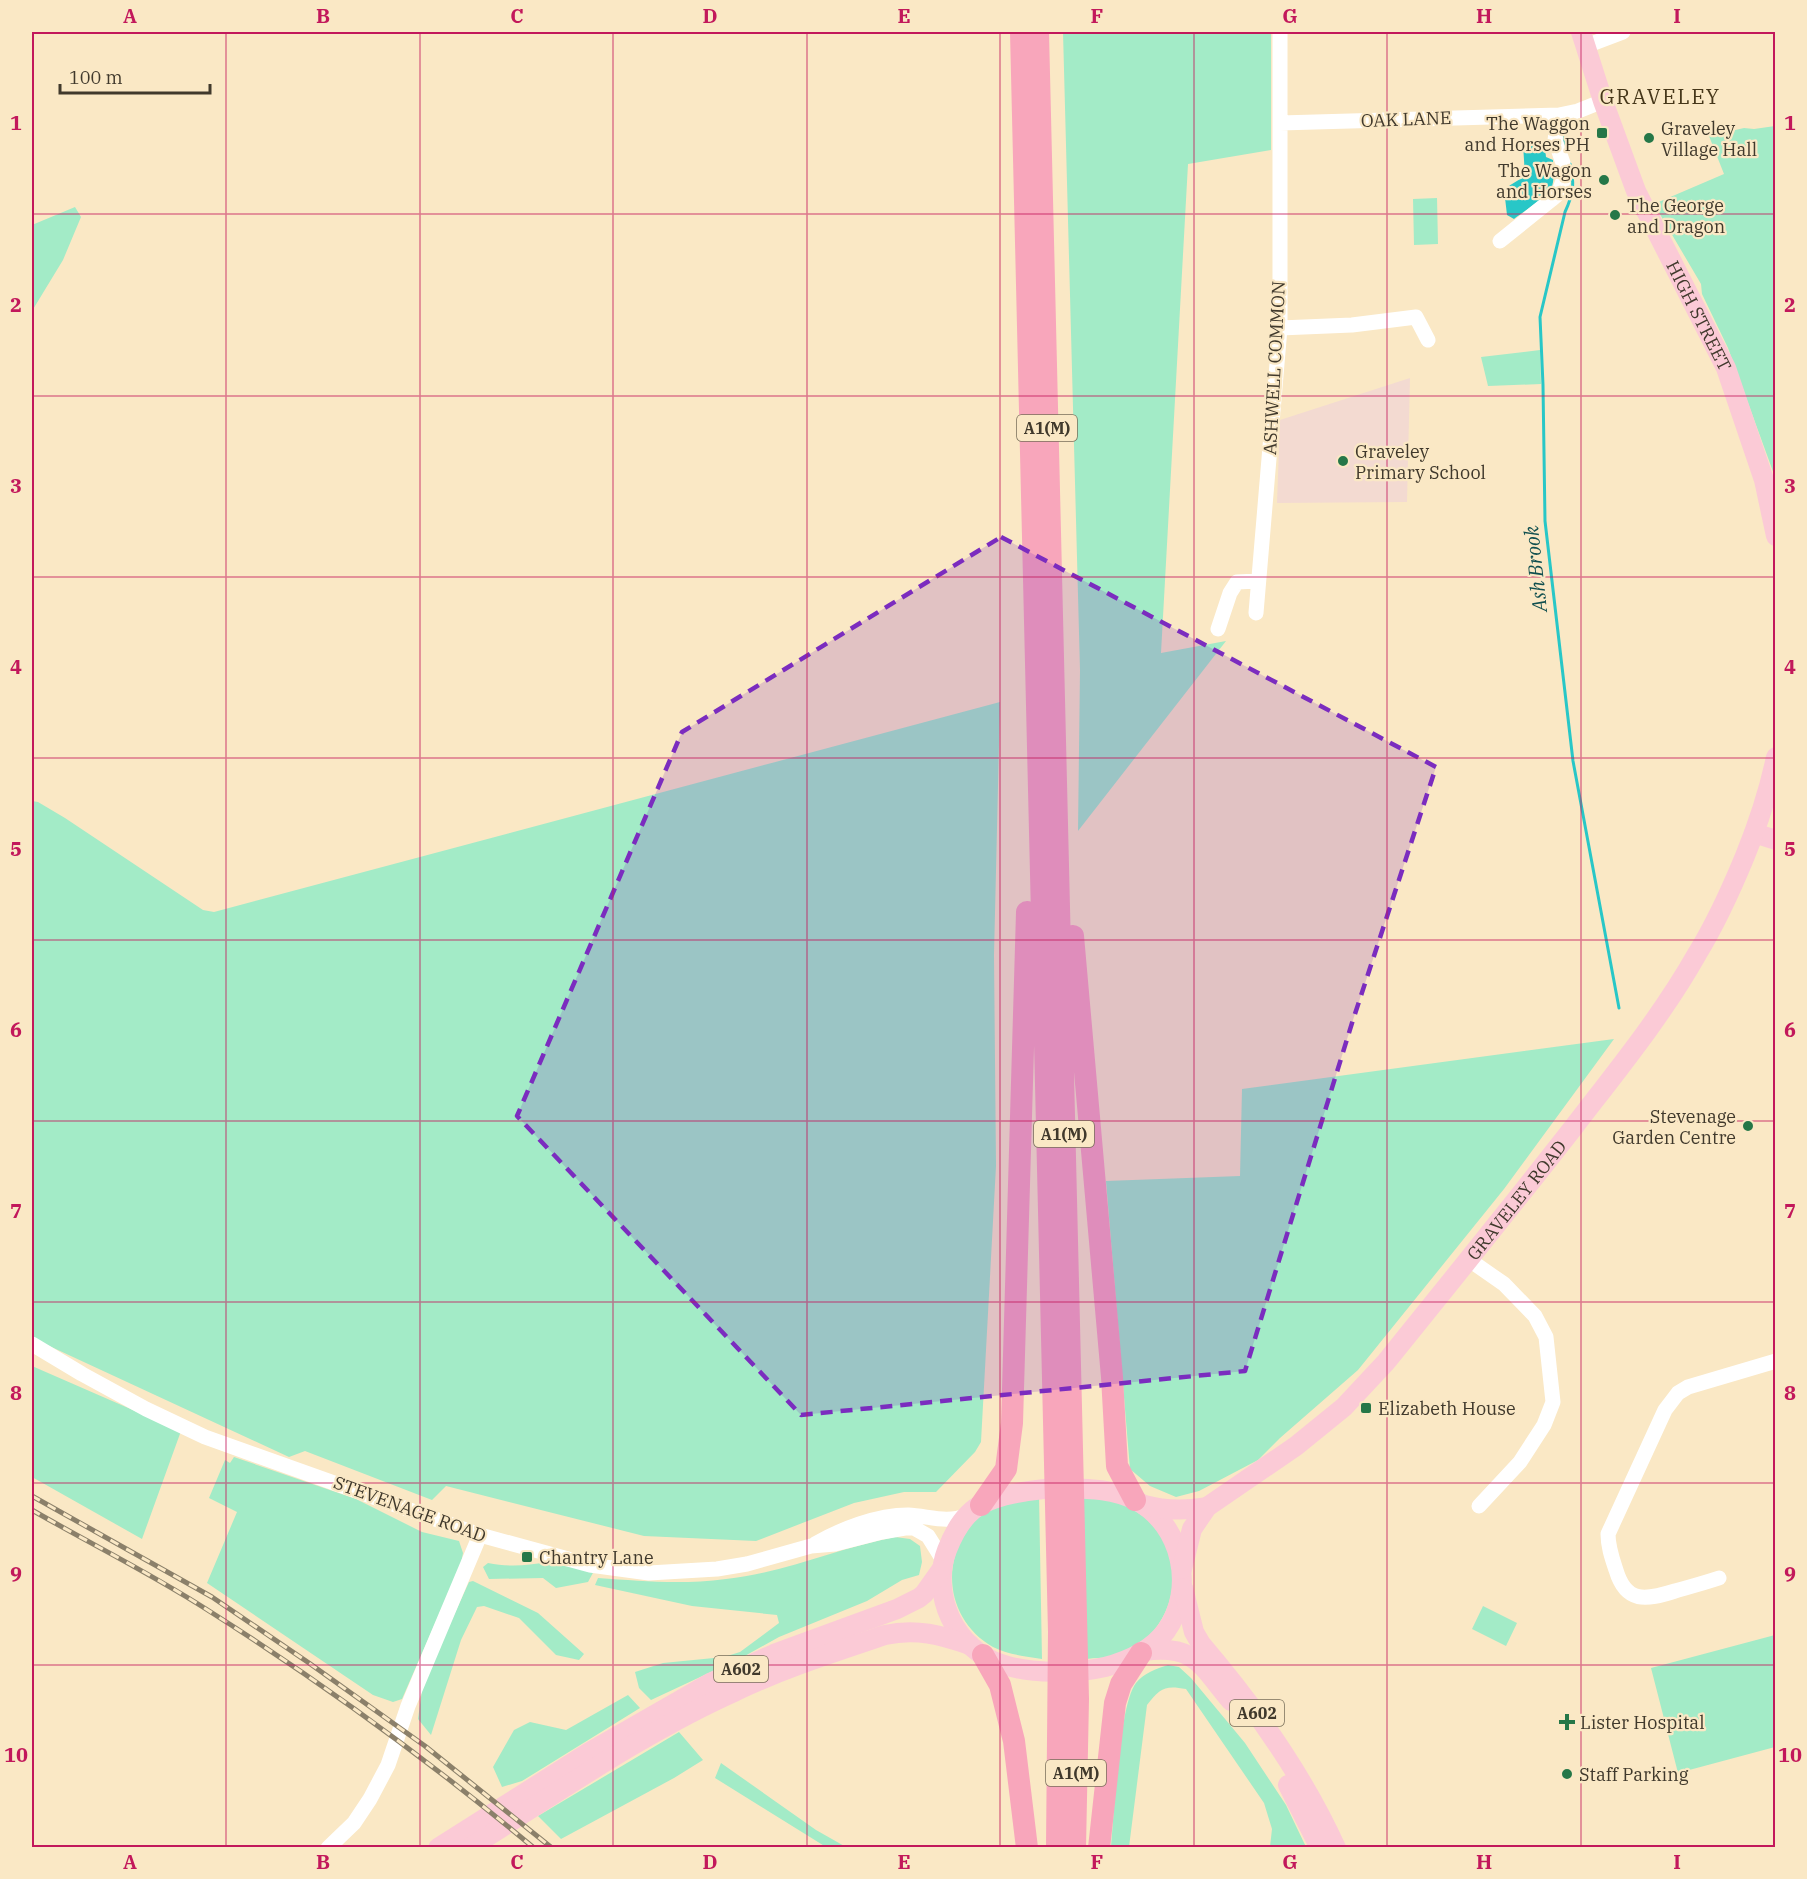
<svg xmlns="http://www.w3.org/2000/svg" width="1807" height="1879" viewBox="0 0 1807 1879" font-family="'IBM Plex Serif',serif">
  <rect width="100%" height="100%" fill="#fae8c5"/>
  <!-- education -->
  <path fill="#f3dad1" d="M1410,378L1407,502L1277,503L1280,420Z"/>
  <!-- green -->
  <path fill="#a3ebc7" d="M1063,32H1271V150L1188,164L1161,653L1226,641L1078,831L1080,670Z
    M1775,126V477L1728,348L1702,294L1701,284L1654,204L1724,174L1709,136L1744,128L1754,129Z
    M1437,198L1438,244L1414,245L1413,199Z
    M75,207L81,217L63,260L32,311V225Z
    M1540,350L1541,384L1488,386L1481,357Z
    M1000,702L994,955L996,1166L981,1442L975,1452L936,1492H904L854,1503L756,1541L644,1536L446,1486L432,1500L305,1451L289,1457L32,1338V801L38,802L65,818L203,910L214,912Z
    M1614,1039L1504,1189L1358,1370L1280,1438L1258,1460L1199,1491L1176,1497L1150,1486L1130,1469L1106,1181L1240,1176L1242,1089Z
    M32,1366L181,1431L142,1539L32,1477Z
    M234,1457L356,1499L422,1532L459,1541L463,1553L461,1564L402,1699L393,1702L373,1695L207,1583L237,1512L209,1498L225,1460L230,1463Z
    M1080,1494C1099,1497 1117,1499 1133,1508C1148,1515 1159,1531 1166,1545C1185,1586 1164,1639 1120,1654C1108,1658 1096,1658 1084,1659Z
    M1039,1495L1042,1659C1025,1656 1009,1655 993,1647C954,1625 941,1577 962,1539C969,1527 977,1514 989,1508C1004,1501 1023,1499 1039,1495Z
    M895,1537L910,1539L920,1546L922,1562L919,1575L902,1580L867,1601L779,1637L743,1657L651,1700L639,1688L635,1672L663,1663L724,1657L740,1652L779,1623L777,1615L692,1606L595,1585L598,1578C642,1581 680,1585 726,1579C784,1573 838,1548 895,1537Z
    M546,1562L594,1571L588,1582L556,1588L543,1578L489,1579L483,1567L488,1563C508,1567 527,1566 546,1562Z
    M473,1581L538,1613L584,1654L579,1660L556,1655L519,1618L484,1606L477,1607L461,1640L431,1735L418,1719L423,1683L469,1582Z
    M1483,1606L1517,1623L1506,1646L1472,1629Z
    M1775,1635V1747L1678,1773L1651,1668Z
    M1168,1665L1179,1667L1191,1678L1245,1743L1286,1805L1306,1847H1270L1272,1829L1264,1803L1186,1689C1165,1685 1160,1688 1147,1705L1129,1847L1111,1848C1114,1815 1119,1705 1136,1683C1144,1673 1156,1669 1168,1665Z
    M628,1695L640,1708L522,1781L502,1787L493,1767L514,1730L530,1722L566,1730Z
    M679,1732L703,1760L674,1778L561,1839L538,1816Z
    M721,1763L816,1830L846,1847H826L715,1778Z"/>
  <!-- water -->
  <path fill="#28c7c7" d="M1523,144L1545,148L1546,157L1553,160C1553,169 1555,180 1551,189C1545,198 1523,212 1514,219L1507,215L1504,189L1525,176Z"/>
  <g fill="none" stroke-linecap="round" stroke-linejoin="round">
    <!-- stream -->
    <path stroke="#28c7c7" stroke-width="3" d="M1566,127L1564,135L1566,149
      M1570,164C1575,182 1573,195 1565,212L1540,317L1543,385L1545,521L1573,761L1619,1008"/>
    <!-- minor -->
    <path stroke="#fff" stroke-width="15" d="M1586,46L1623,32
      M1280,123L1559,115L1578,111L1603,101
      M1500,241L1551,200L1558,194L1563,181V163L1555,140L1559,115
      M1280,328L1352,325L1416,317L1428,340
      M1256,613L1280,328V32
      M1218,629L1230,593L1237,582L1258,581
      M1468,1259L1504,1284L1535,1316L1546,1337L1553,1402L1544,1425L1520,1462L1479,1506
      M32,1344L82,1374L146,1409L205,1437L480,1535L590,1565L649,1573L717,1569L747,1564L811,1546L835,1544L882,1532L905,1528H914L928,1536L943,1560
      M815,1544C841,1529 877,1515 908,1515C929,1516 947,1524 967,1515
      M1719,1578C1704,1583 1689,1587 1675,1591C1646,1600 1626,1604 1616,1570C1612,1558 1608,1547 1608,1534L1665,1410L1678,1393L1688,1387L1776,1361
      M328,1848L354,1823L370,1799L388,1765L408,1706L480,1535"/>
    <!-- major -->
    <g stroke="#fbcad6" stroke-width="20">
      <path id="s1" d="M1581,32L1603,101L1636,191L1726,368L1764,480L1776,536"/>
      <path d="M1754,833L1776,840"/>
      <path d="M1053,1488C1081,1489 1111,1487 1137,1501C1182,1525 1196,1589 1166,1631C1151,1651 1128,1661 1105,1667C1075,1674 1030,1674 1001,1664C955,1649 930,1594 947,1550C954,1532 964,1513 982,1504C1004,1493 1029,1491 1053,1488Z"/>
      <path d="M1144,1505C1166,1511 1185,1511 1207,1507"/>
      <path id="s2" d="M1182,1569L1192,1529L1207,1507L1296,1446L1344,1407L1386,1362C1449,1284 1512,1206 1573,1128C1616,1072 1662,1016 1697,954C1716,923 1731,890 1745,856C1758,824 1769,791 1776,757"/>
      <path d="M1183,1588L1194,1632L1201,1644C1254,1706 1302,1773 1336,1848"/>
      <path d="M1144,1651C1196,1644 1201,1666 1231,1701"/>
      <path d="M1288,1785L1320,1848"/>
      <path d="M438,1848L588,1753L712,1682L774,1654L897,1609L919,1598L924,1594L941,1570"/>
      <path d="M469,1848C556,1794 642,1733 736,1691C784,1668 835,1652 885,1635C916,1628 941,1635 970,1645"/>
    </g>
    <!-- highway -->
    <path stroke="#f8a6bb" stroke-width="22" d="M1021,32L1059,1632L1057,1848
      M1038,32L1078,1699L1075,1848
      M1073,936L1112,1377L1117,1466L1135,1500
      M981,1505L1006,1469L1012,1423L1027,912
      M983,1655L1000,1685L1014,1741L1027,1848
      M1099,1848L1115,1703L1121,1684L1141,1653"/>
    <defs>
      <path id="rail" d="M32,1496L212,1597L309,1663L425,1746L552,1848
        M32,1510C89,1543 150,1573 206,1609C320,1681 430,1761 534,1848"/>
    </defs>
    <!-- rail casing -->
    <use href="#rail" stroke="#8b806a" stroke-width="5"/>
    <!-- rail -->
    <use href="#rail" stroke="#fae8c5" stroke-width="3" stroke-dasharray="9" stroke-linecap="butt"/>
  </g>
  <!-- marked area -->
  <path fill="#7b2cbf" fill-opacity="0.2" stroke="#7b2cbf" stroke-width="4.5" stroke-dasharray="12 8" stroke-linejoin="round" d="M1001,537L1436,767L1352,1023L1245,1371L801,1415L517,1116L682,732Z"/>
  <!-- grid -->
  <path fill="none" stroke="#c2185b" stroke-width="1.5" stroke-opacity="0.55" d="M226,32V1848M420,32V1848M613,32V1848M807,32V1848M1000,32V1848M1194,32V1848M1387,32V1848M1581,32V1848M32,214H1776M32,396H1776M32,577H1776M32,758H1776M32,940H1776M32,1121H1776M32,1302H1776M32,1483H1776M32,1665H1776"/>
  <!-- markers -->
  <g fill="#257748" stroke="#fae8c5" stroke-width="2">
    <rect x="1596" y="127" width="12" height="12" rx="3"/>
    <circle cx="1649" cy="138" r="6"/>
    <circle cx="1604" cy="180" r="6"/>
    <circle cx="1615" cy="215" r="6"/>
    <circle cx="1343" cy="461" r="6"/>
    <circle cx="1748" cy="1126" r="6"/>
    <rect x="1360" y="1402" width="12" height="12" rx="3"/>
    <rect x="521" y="1551" width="12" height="12" rx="3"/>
    <path d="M1564 1713h6v6h6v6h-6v6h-6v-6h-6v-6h6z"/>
    <circle cx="1567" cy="1774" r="6"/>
  </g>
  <g text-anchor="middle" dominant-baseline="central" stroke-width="4.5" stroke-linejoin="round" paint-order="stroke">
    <!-- shield labels -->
    <g fill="#fae8c5" stroke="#786e5a" stroke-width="1.5">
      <rect x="1017" y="415" width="60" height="26" rx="4.5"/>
      <rect x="1034" y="1121" width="60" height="26" rx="4.5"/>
      <rect x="714" y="1656" width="54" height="26" rx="4.5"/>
      <rect x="1230" y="1700" width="54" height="26" rx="4.5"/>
      <rect x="1046" y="1760" width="60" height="26" rx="4.5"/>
    </g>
    <g font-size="16" font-weight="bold" fill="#40392c">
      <text x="1047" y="428">A1(M)</text>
      <text x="1064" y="1134">A1(M)</text>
      <text x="741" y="1669">A602</text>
      <text x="1257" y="1713">A602</text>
      <text x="1076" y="1773">A1(M)</text>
    </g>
    <!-- street labels -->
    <g font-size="18" fill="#40392c" stroke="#fae8c5">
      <text transform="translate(1406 119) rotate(-2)">OAK LANE</text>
      <text stroke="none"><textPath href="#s1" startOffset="308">HIGH STREET</textPath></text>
      <text transform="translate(1274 368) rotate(-87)">ASHWELL COMMON</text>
      <text stroke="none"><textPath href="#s2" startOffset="507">GRAVELEY ROAD</textPath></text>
      <text transform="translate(410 1509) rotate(20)">STEVENAGE ROAD</text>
    </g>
    <!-- poi labels -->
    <g font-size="18" fill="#40392c" stroke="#fae8c5" text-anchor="start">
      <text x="1590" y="123" text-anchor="end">The Waggon<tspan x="1590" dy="21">and Horses PH</tspan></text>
      <text x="1661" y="128">Graveley<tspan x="1661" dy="21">Village Hall</tspan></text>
      <text x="1592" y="170" text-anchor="end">The Wagon<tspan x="1592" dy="21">and Horses</tspan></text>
      <text x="1627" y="205">The George<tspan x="1627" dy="21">and Dragon</tspan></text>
      <text x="1355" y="451">Graveley<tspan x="1355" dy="21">Primary School</tspan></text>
      <text x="1736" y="1116" text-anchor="end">Stevenage<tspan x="1736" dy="21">Garden Centre</tspan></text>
      <text x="1378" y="1408">Elizabeth House</text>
      <text x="539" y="1557">Chantry Lane</text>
      <text x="1580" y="1722">Lister Hospital</text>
      <text x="1579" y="1774">Staff Parking</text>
    </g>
    <!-- water labels -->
    <g font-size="20" font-style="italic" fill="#104f4f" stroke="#fae8c5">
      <text transform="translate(1535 569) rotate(-96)">Ash Brook</text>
    </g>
    <!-- quarter labels -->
    <g font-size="21" letter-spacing="1.5" fill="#46371a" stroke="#fae8c5">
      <text x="1660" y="96">GRAVELEY</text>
    </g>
  </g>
  <!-- border -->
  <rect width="1807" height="1879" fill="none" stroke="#fae8c5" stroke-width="66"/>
  <!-- scale -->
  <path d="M60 84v9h150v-9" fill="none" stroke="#40392c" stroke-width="3"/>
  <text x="69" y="84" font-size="18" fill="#40392c" stroke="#fae8c5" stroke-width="4.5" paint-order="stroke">100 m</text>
  <rect x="33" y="33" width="1741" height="1813" fill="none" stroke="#c2185b" stroke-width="2"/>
  <g font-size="20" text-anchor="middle" font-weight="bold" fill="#c2185b">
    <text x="130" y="23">A</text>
    <text x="323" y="23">B</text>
    <text x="517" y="23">C</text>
    <text x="710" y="23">D</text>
    <text x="904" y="23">E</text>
    <text x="1097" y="23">F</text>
    <text x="1290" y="23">G</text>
    <text x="1484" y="23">H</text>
    <text x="1677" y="23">I</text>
    <text x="16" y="130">1</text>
    <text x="1790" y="130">1</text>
    <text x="16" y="312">2</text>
    <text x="1790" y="312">2</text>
    <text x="16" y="493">3</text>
    <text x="1790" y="493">3</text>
    <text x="16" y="674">4</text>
    <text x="1790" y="674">4</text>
    <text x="16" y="856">5</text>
    <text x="1790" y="856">5</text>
    <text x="16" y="1037">6</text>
    <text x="1790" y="1037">6</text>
    <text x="16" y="1218">7</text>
    <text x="1790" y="1218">7</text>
    <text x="16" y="1400">8</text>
    <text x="1790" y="1400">8</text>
    <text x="16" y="1581">9</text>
    <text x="1790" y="1581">9</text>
    <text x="16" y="1762">10</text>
    <text x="1790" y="1762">10</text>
    <text x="130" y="1869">A</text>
    <text x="323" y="1869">B</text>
    <text x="517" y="1869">C</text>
    <text x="710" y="1869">D</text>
    <text x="904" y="1869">E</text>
    <text x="1097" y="1869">F</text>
    <text x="1290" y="1869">G</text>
    <text x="1484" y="1869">H</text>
    <text x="1677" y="1869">I</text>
  </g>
</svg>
